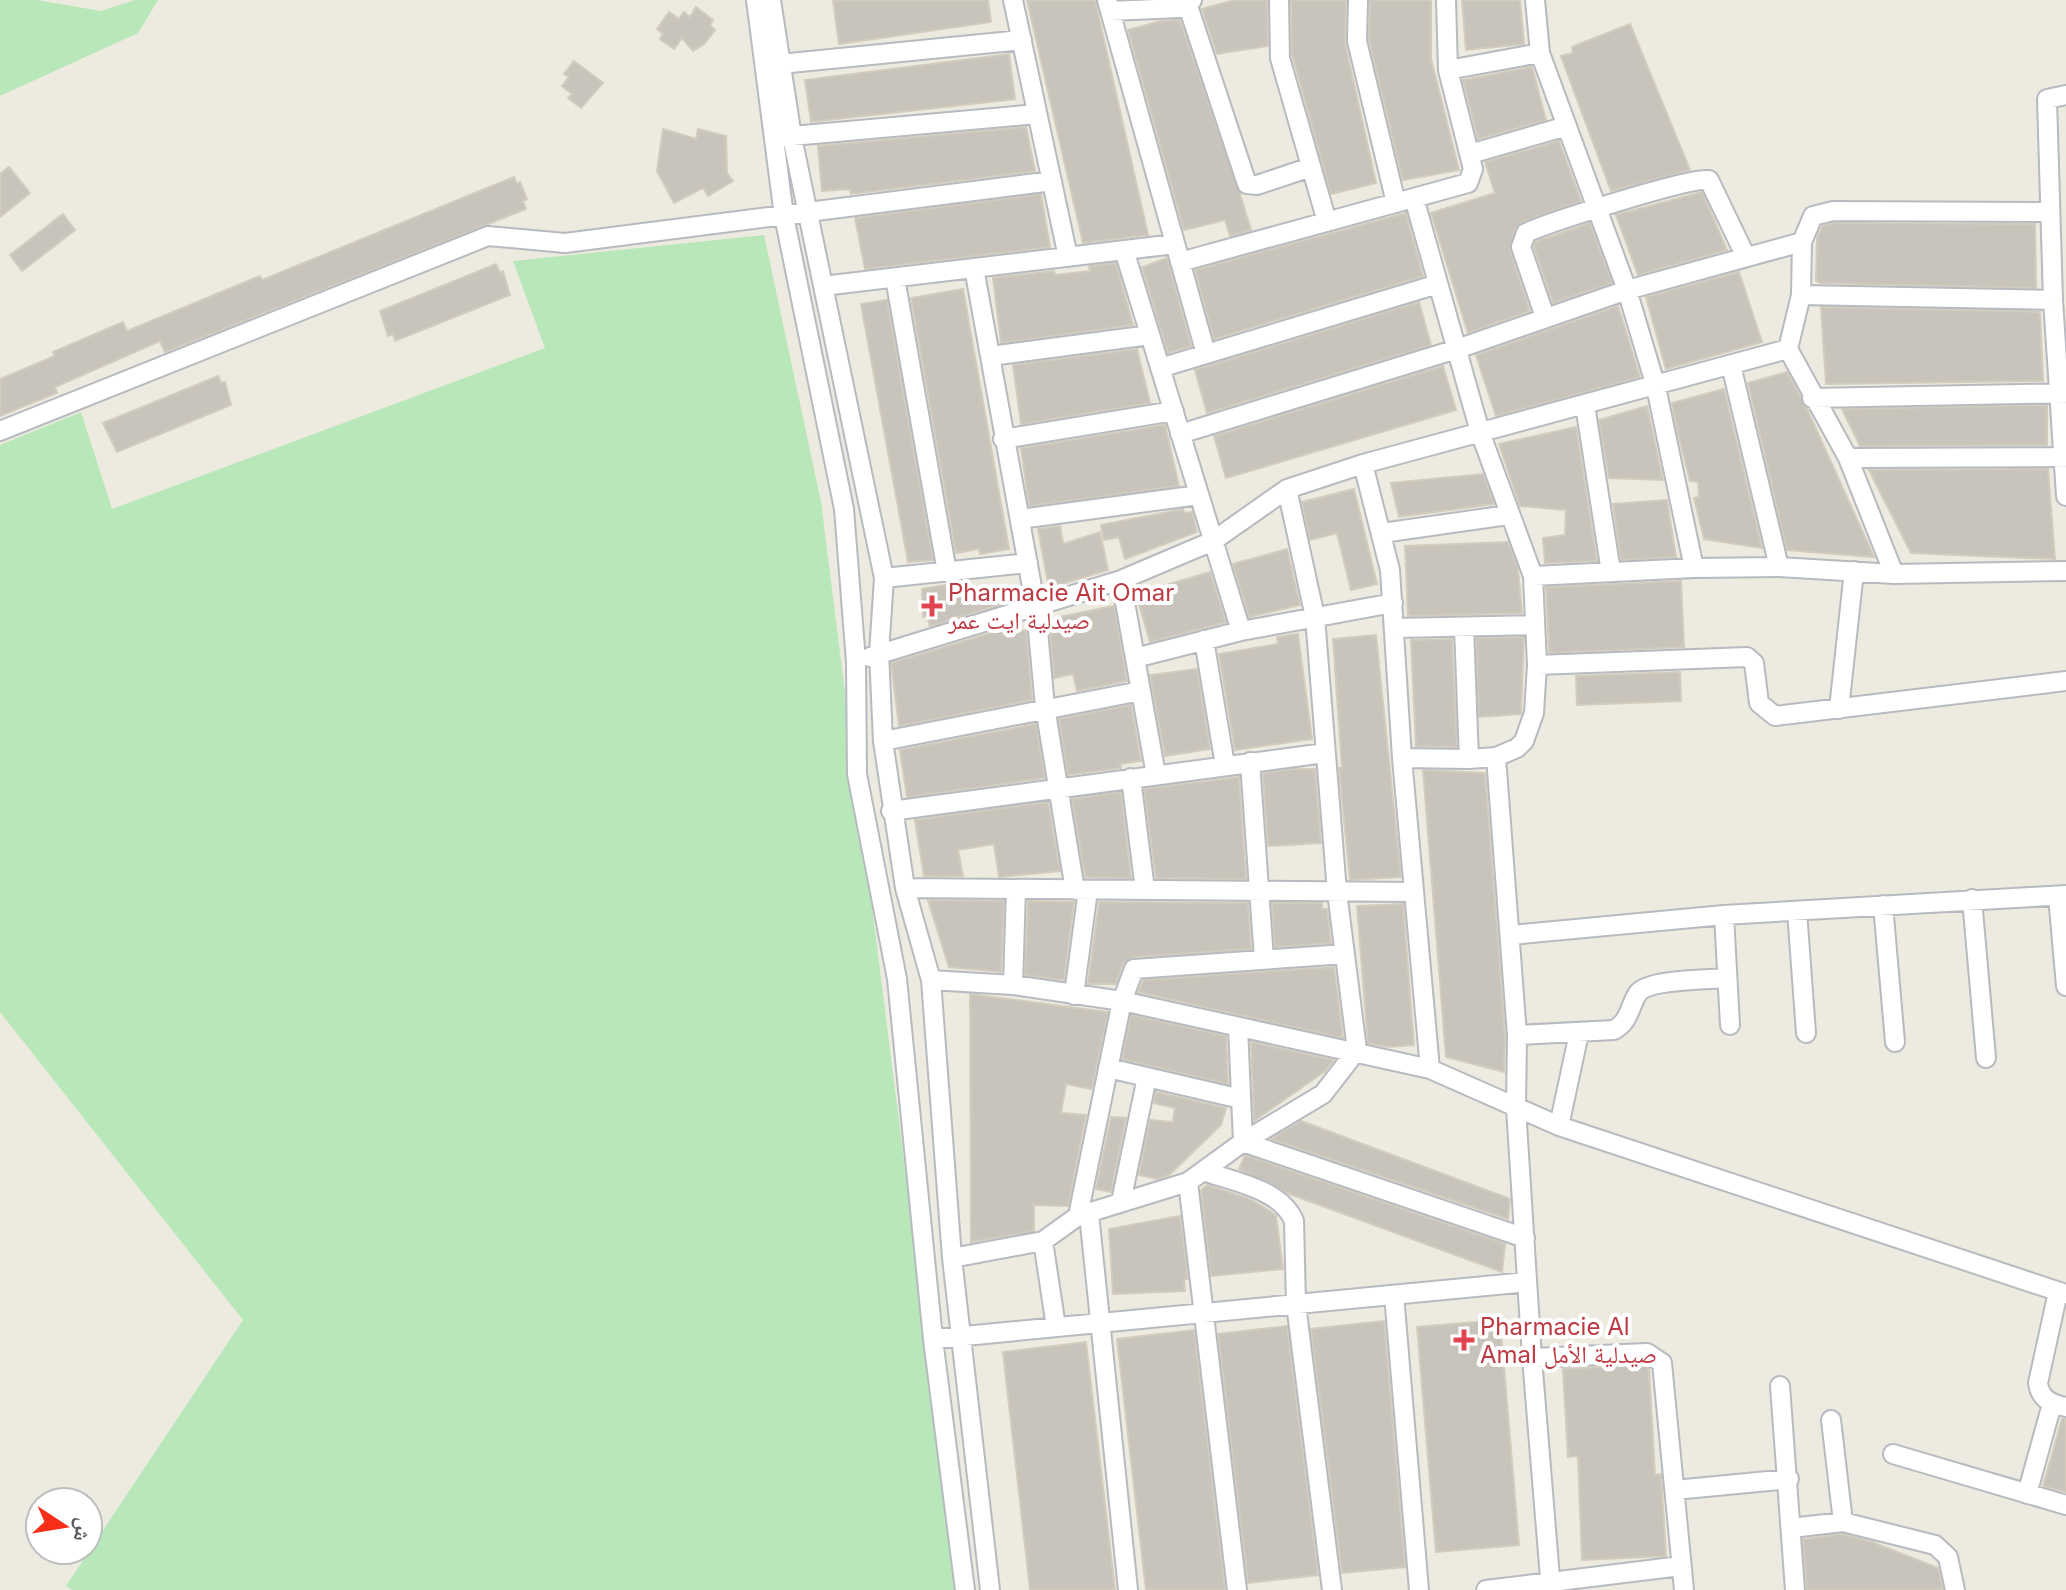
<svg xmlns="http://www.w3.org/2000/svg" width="2066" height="1590" viewBox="0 0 2066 1590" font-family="Inter,'Noto Naskh Arabic',sans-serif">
  <rect width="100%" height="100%" fill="#edeadf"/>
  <!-- green -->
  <path fill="#b8e8b9" d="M0,0H37L101,11L135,0H158L138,33L0,96Z
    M764,235L821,502L920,1288L976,1590H73L66,1586L243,1320L0,1012V445L81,412L112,509L545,348L513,261Z"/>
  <!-- building -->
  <path fill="#c8c4bc" stroke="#d2ccbd" stroke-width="2" d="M833,0H988L991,22L839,44Z
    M1027,0H1095L1148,235L1083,243Z
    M1235,0H1267L1268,46L1217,54L1202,9Z
    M1291,0H1346L1345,43L1376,183L1331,194L1292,54Z
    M1370,0H1431V59L1459,170L1403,180L1369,40Z
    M1462,0H1520L1524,44L1466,50Z
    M696,7L713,20L710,25L715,30L704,44L693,51L682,38L674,49L660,39L663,34L657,29L669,12L679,19L684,12L690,17Z
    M1180,20L1240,194L1251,230L1230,236L1225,220L1184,230L1128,30L1161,21Z
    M1630,24L1690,170L1611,191L1561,56L1573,53L1572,47Z
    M1009,54L1015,99L811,122L805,80Z
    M574,61L603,83L581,108L568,98L572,94L562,86L569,77L564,74Z
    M1532,67L1546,120L1478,139L1463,80Z
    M1026,127L1035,171L851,194L850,189L822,191L818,146Z
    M663,129L696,139L698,129L726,136L727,173L733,181L708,196L703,188L674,203L657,171Z
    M1559,141L1581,201L1522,222L1515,229L1510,251L1530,311L1468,333L1431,213L1495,193L1485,162Z
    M9,167L30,193L0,217V174Z
    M514,177L517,184L520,182L527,199L523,201L526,209L165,352L160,341L55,387L57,393L0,416V379L55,356L53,352L123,322L127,331L260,276L262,280Z
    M1702,192L1727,250L1638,275L1616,215Z
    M1041,194L1050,247L865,269L855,218Z
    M1406,213L1423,276L1214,339L1195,270Z
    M63,214L75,230L22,271L10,255Z
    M1590,223L1612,283L1553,303L1534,247L1535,242Z
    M1834,223L2035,224L2036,288L1820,283L1816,281L1817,238L1822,226Z
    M1167,258L1191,346L1168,353L1142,267Z
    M1116,263L1133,325L1001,343L993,278L1054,271L1055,275L1090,271L1089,266Z
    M496,264L500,273L503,271L510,295L395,341L393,334L388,336L380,311Z
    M1739,272L1762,342L1666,369L1646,297Z
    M963,289L1009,549L980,554L979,549L956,553L911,298Z
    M887,300L933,560L908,562L861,304Z
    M1419,302L1431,345L1207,413L1195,370Z
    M1618,306L1640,377L1496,416L1476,355Z
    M1821,307L2040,312L2043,381L1826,384Z
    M1137,349L1150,403L1021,424L1013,365Z
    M1443,366L1456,410L1226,478L1214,436Z
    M1787,372L1807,409L1874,557L1787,550L1748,383Z
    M218,376L221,383L225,382L231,405L117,452L103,423Z
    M1724,389L1762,548L1704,539L1694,498L1699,497L1698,482L1690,481L1677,429L1672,403Z
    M2047,405V445L1860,446L1842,409Z
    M1647,406L1663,480L1609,478L1599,420Z
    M1165,425L1179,486L1029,506L1021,448Z
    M1576,427L1597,561L1545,563L1543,538L1565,535L1566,510L1520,506L1499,444Z
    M2048,469L2055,559L1911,553L1869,470Z
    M1483,474L1494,504L1399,517L1391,483Z
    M1354,489L1377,584L1351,590L1337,533L1310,540L1302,502Z
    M1667,500L1676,557L1621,560L1613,504Z
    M1183,509L1184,513L1192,512L1197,532L1125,559L1119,537L1104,540L1101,525Z
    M1060,526L1063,544L1100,532L1108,570L1049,588L1038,529Z
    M1508,542L1518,569L1522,613L1408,616L1405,546Z
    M1287,549L1300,605L1249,617L1233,564Z
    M1210,572L1226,622L1150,642L1136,594Z
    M1681,581L1684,647L1549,653L1546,587Z
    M952,584L955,597L1003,587L1008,602L930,626L927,616L923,617L922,589Z
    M1114,606L1127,681L1077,691L1073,674L1054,678L1049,619Z
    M1014,626L1015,632L1026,630L1032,700L899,726L891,663Z
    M1298,634L1312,739L1235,750L1219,654L1278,644L1277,637Z
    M1376,635L1401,877L1350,880L1339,768H1342L1333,639Z
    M1524,637L1521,714L1479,717L1476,638Z
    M1452,639L1457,747L1416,746L1411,640Z
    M1197,669L1210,749L1165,756L1150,675Z
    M1680,672L1681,701L1577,705L1576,676Z
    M1131,705L1141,761L1120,764L1121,768L1068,775L1059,719Z
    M1036,724L1045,778L907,797L900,750Z
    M1293,769H1315L1321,843L1268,846L1263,773Z
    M1423,770L1485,773L1505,1035L1504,1072L1446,1057Z
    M1239,777L1246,879L1156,878L1144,789Z
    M1121,792L1131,878L1085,877L1072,799Z
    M1048,802L1060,871L999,877L994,844L958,850L963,876H924L915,820Z
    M928,900L1004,901L1001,972L949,967Z
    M1028,901L1074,902L1064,980L1025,975Z
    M1099,902L1248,903L1251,949L1133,957L1123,964L1116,984H1088Z
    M1272,903H1322V909H1327L1331,943L1275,947Z
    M1403,904L1414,1045L1388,1047L1368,1043L1357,906Z
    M1334,967L1343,1038L1138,992L1143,980Z
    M970,994L1108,1012L1092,1089L1066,1084L1061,1113L1086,1115L1068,1206L1034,1205V1231L971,1242Z
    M1131,1015L1226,1036L1228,1084L1122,1059Z
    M1251,1042L1334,1060L1325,1071L1254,1121Z
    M1156,1092L1226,1108L1221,1125L1169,1175L1157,1179L1139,1175L1150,1120L1173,1122L1175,1108L1154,1103Z
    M1111,1117L1126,1118L1111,1192L1096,1189Z
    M1301,1121L1510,1199L1508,1219L1271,1139Z
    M1245,1155L1505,1244L1502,1272L1287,1193L1239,1169Z
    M1207,1185L1250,1199L1276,1215L1283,1269L1211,1276L1201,1190Z
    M1180,1216L1188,1279H1184L1185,1291L1113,1294L1109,1229Z
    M1500,1320L1519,1545L1436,1552L1417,1327Z
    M1384,1321L1405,1567L1342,1573L1311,1329Z
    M1287,1326L1318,1575L1248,1583L1218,1334Z
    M1194,1330L1225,1590H1146L1117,1339Z
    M1086,1342L1115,1590H1030L1003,1352Z
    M1644,1365L1649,1369L1655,1475L1661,1474L1666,1556L1582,1560L1578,1456L1568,1457L1563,1369Z
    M2062,1419H2066V1492L2043,1486Z
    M1842,1534L1872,1542L1938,1568L1943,1590H1807L1803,1539Z"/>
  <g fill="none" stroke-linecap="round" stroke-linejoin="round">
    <defs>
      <path id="minor" d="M756,0L784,216L844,509L856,662L857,774L897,979L933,1339L965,1590
        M771,0L792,137L884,578L879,653L883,741L905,888L931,980L952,1258L990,1590
        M1013,0L1068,257
        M1107,0L1206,354
        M1279,0L1280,58L1327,222
        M1358,0L1357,41L1396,203
        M1535,0L1540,53L1627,290L1656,387L1694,568
        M1188,6L1247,184L1257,185L1311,167
        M1110,11L1180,8L1192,0
        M770,65L1022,40
        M1448,70L1540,53
        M2066,95L2047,99L2053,300L2066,496
        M781,137L1037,114
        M1470,154L1567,126
        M1124,250L1241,631
        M1180,262L1468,183L1473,169L1448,70L1446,0
        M974,268L1036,609L1045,707L1075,890
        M895,278L947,572
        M823,286L1175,244
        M1801,295L2053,300
        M1545,317L1521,247L1526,233C1547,223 1696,175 1709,180L1745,255
        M991,356L1150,335
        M1731,365L1779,567
        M1160,368L1438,284
        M1812,398L2066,393
        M1585,405L1611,572
        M0,431L488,236L565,243L1052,181
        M1180,434L1457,349L1627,290L1802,242
        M1003,439L1174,411
        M1848,458L2066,457
        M1363,464L1390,570L1402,758L1430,1069
        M1020,519L1199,495
        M1382,533L1508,515
        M1894,574L1848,458L1788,349L1801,295L1802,242L1813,216L1833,211L2049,212
        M1533,576L1694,568L1779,567L1894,574L2066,571
        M884,578L1028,563
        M1121,580L1156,775
        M1464,627L1469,759
        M1396,628L1535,625
        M1204,640L1225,765
        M870,657L1121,580L1213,541L1287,489L1363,464L1788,349
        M1135,658L1241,631L1393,603
        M1537,665L1747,657L1754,663L1759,703L1775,716L2066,681
        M1839,709L1854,571
        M883,741L1141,691
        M1496,757L1517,1035L1516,1108L1532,1358L1551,1590
        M1402,758L1469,759L1496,757L1517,748L1524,741L1534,713L1537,665L1533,576L1480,432L1414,198
        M1250,762L1264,959
        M1131,778L1145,890
        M891,811L1325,753
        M905,888L1414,892
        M2058,896L2066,986
        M1972,899L1986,1058
        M1883,905L1895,1042
        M1797,911L1806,1033
        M1724,915L1730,1025
        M1511,935L1724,915L2066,895
        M931,980L1013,985L1122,1001L1430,1069L1559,1126L2066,1294
        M1013,985L1016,889
        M1074,995L1088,890
        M1238,1027L1243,1142L1525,1238
        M1517,1035L1614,1030C1630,1021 1629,1007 1638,993C1649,979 1708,980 1727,978
        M1108,1068L1241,1099
        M1559,1126L1579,1033
        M1203,1171C1232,1181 1281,1189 1294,1221L1296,1304L1332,1590
        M1188,1182L1237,1590
        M1121,1202L1147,1077
        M1089,1214L1128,1590
        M1078,1216L1122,1001L1134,969L1345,954
        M952,1258L1043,1241
        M2058,1292L2038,1383C2040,1399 2051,1404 2066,1407
        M1394,1295L1419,1590
        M1056,1327L1043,1241L1078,1216L1188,1182L1243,1142L1323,1094L1357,1050L1337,892L1315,617L1287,489
        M933,1339L1527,1282
        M1532,1358L1647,1353L1662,1363L1684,1590
        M1780,1386L1795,1590
        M1831,1420L1843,1522
        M1893,1454L2066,1505
        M1675,1490L1789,1479
        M2027,1494L2052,1404
        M1791,1528L1843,1522L1935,1545L1948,1557L1955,1590
        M1486,1590L1681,1566"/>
    </defs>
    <!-- minor casing -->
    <use href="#minor" stroke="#b7bac0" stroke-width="22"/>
    <!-- minor -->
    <use href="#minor" stroke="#fff" stroke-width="18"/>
  </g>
  <!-- markers -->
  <g fill="#e0444e" stroke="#fff" stroke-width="3">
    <path d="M928 594h8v8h8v8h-8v8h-8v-8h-8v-8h8z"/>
    <path d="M1460 1328h8v8h8v8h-8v8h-8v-8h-8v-8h8z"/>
  </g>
  <g text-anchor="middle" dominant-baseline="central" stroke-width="8" stroke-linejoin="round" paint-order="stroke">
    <!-- health labels -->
    <g font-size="24" fill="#be3a42" stroke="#fff" text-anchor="start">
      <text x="948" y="592">Pharmacie Ait Omar<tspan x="948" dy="28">صيدلية ايت عمر</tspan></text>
      <text x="1480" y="1326">Pharmacie Al<tspan x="1480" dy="28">Amal صيدلية الأمل</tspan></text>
    </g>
  </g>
  <!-- north arrow -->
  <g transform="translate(64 1526) rotate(102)"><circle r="38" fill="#ffffff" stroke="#bcbec0" stroke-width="2"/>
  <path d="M0-6L14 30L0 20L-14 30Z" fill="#f92e19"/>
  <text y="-12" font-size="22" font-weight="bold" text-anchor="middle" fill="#585c62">ش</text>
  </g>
</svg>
